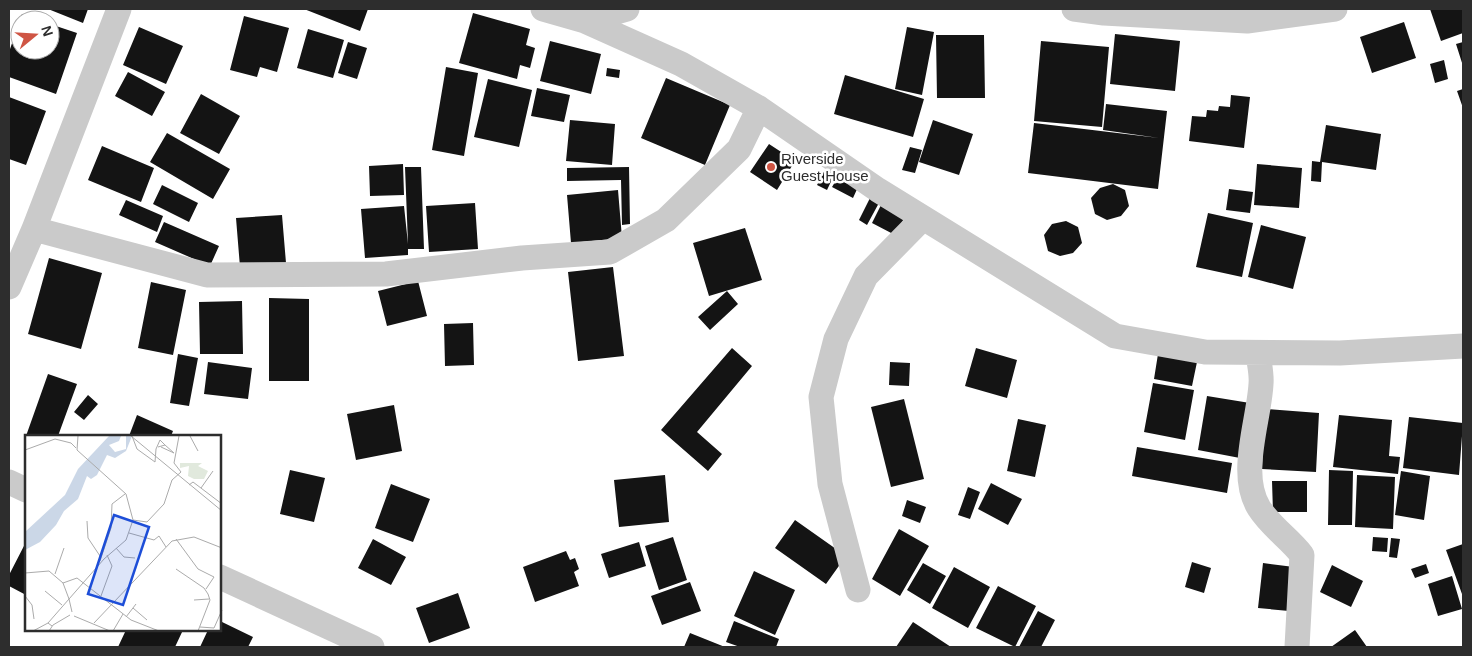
<svg xmlns="http://www.w3.org/2000/svg" width="1472" height="656" viewBox="0 0 1472 656" font-family="Arial,sans-serif">
  <rect width="100%" height="100%" fill="#fff"/>
  <!-- building -->
  <path fill="#141414" d="M48,9H88L83,23Z
    M304,9H368L360,31Z
    M1430,9H1463V33L1441,41Z
    M473,13L530,29L526,45L535,48L530,68L520,65L517,79L459,63Z
    M22,14L38,20H20V50H50V24L77,33L56,94L9,77V52Z
    M244,16L289,28L277,72L260,67L257,77L230,70Z
    M1404,22L1416,58L1372,73L1360,37Z
    M139,27L183,46L166,84L123,65Z
    M907,27L934,32L922,95L895,89Z
    M308,29L344,40L333,78L297,68Z
    M1115,34L1180,41L1175,91L1110,84Z
    M936,35H984L985,98H937Z
    M550,41L601,54L591,94L540,81Z
    M1041,41L1109,47L1102,127L1034,121Z
    M348,42L367,48L357,79L338,73Z
    M1463,42V66L1456,44Z
    M1444,60L1448,79L1435,83L1430,64Z
    M446,67L478,73L464,156L432,150Z
    M607,68L620,70L619,78L606,76Z
    M128,72L165,92L152,116L115,96Z
    M845,75L924,99L913,137L834,114Z
    M666,78L730,105L705,165L641,138Z
    M488,79L532,90L519,147L474,137Z
    M537,88L570,95L564,122L531,116Z
    M1463,89V108L1457,91Z
    M201,94L240,116L219,154L180,133Z
    M1231,95L1250,97L1244,148L1189,141L1192,116L1206,117L1207,110L1218,111L1219,106L1230,107Z
    M9,97L46,111L26,165L9,159Z
    M1106,104L1167,111L1158,189L1028,173L1034,123L1159,138L1103,130Z
    M570,120L615,124L612,165L566,161Z
    M933,120L973,134L959,175L919,162Z
    M1326,125L1381,134L1376,170L1322,162L1321,182L1311,181L1312,161L1320,162Z
    M167,133L230,169L213,199L150,162Z
    M769,144L795,161L777,190L750,172Z
    M102,146L154,168L141,202L88,180Z
    M910,147L922,150L915,173L902,170Z
    M403,164L404,195L370,196L369,166Z
    M1257,164L1302,168L1299,208L1254,205Z
    M827,166L836,171L827,190L817,185Z
    M405,167H421L424,249H408V255L365,258L361,209L404,206L408,244Z
    M629,167L630,224L622,225L621,180L567,181V168Z
    M838,177L858,187L853,198L832,187Z
    M1113,184L1125,190L1129,206L1121,216L1107,220L1095,214L1091,198L1100,188Z
    M162,185L198,203L189,222L153,204Z
    M1229,189L1253,192L1250,213L1226,210Z
    M618,190L622,238L571,243L567,195Z
    M871,196L880,201L867,225L859,220Z
    M126,200L163,216L157,232L119,215Z
    M475,203L478,249L429,252L426,206Z
    M882,203L906,215L895,235L872,223Z
    M1208,213L1253,223L1242,277L1196,267Z
    M282,215L286,263L240,267L236,218Z
    M1066,221L1078,227L1082,243L1073,253L1060,256L1048,251L1044,235L1052,224Z
    M164,222L219,246L210,266L155,242Z
    M1261,225L1306,237L1293,289L1248,277Z
    M745,228L762,280L709,296L693,243Z
    M49,258L102,273L81,349L28,334Z
    M613,267L624,356L578,361L568,272Z
    M418,281L427,316L387,326L378,291Z
    M151,282L186,290L173,355L138,348Z
    M727,291L738,304L710,330L698,317Z
    M269,298L309,299V381H269Z
    M242,301L243,354H200L199,302Z
    M473,323L474,365L445,366L444,324Z
    M732,348L752,366L697,432L722,454L708,471L661,430Z
    M976,348L1017,360L1007,398L965,386Z
    M178,354L198,358L189,406L170,403Z
    M1158,354L1197,362L1192,386L1154,379Z
    M208,362L252,368L248,399L204,394Z
    M890,362L910,363L909,386L889,385Z
    M48,374L77,384L58,436H26Z
    M1153,383L1194,390L1185,440L1144,432Z
    M88,395L98,404L84,420L74,412Z
    M1207,396L1250,403L1240,458L1198,450Z
    M904,399L924,479L891,487L871,407Z
    M394,405L402,451L356,460L347,414Z
    M1265,409L1319,413L1316,472L1262,469Z
    M137,415L173,431L171,436H129Z
    M1339,415L1392,420L1389,456L1400,457L1398,474L1333,467Z
    M1409,417L1463,423L1459,475L1403,468Z
    M1018,419L1046,425L1035,477L1007,471Z
    M1137,447L1232,463L1227,493L1132,476Z
    M290,470L325,478L314,522L280,514Z
    M1329,470L1353,471L1352,525H1328Z
    M1401,471L1430,476L1424,520L1395,515Z
    M665,475L669,522L619,527L614,480Z
    M1357,475L1395,477L1393,529L1355,527Z
    M1272,481H1307V512H1273Z
    M991,483L1022,499L1008,525L978,509Z
    M391,484L430,499L413,542L375,528Z
    M968,487L980,492L970,519L958,515Z
    M907,500L926,507L920,523L902,516Z
    M795,520L846,556L826,584L775,548Z
    M899,529L929,546L900,596L872,579Z
    M673,537L687,580L659,590L645,546Z
    M1373,537L1388,538L1387,552L1372,551Z
    M1391,538L1400,539L1397,558L1389,557Z
    M373,539L406,557L391,585L358,568Z
    M26,542V595L9,586V575Z
    M639,542L646,566L609,578L601,554Z
    M1463,544V593L1462,594L1446,550Z
    M566,551L570,560L575,558L579,569L574,572L579,586L535,602L523,567Z
    M1192,562L1211,568L1204,593L1185,587Z
    M923,563L946,576L930,604L907,590Z
    M1263,563L1294,567L1289,611L1258,608Z
    M1426,564L1429,573L1415,578L1411,569Z
    M1332,565L1363,581L1351,607L1320,592Z
    M954,567L990,587L968,628L932,608Z
    M754,571L795,590L775,635L734,616Z
    M1452,576L1462,609L1438,616L1428,584Z
    M690,582L701,611L662,625L651,596Z
    M998,586L1036,606L1015,647L976,628Z
    M458,593L470,628L429,643L416,608Z
    M1038,611L1055,620L1041,647H1019Z
    M220,621L253,637L248,647H200L208,630H220Z
    M734,621L779,639L776,647H740L726,642Z
    M913,622L951,647H896Z
    M126,630H183L175,647H118Z
    M1355,630L1367,647H1331Z
    M690,633L725,647H684Z"/>
  <g fill="none" stroke-linecap="round" stroke-linejoin="round">
    <!-- minor -->
    <path stroke="#cacaca" stroke-width="25" d="M543,9L585,21L681,64L759,108L878,190L1115,336L1205,352L1340,353L1463,346
      M1074,9L1104,13L1247,21L1335,9
      M585,21L627,9
      M34,229L207,275L386,274L522,258L610,252L666,220L739,149L759,108
      M9,287L34,229L119,9
      M1258,353C1259,363 1262,374 1261,384C1259,421 1238,474 1259,508C1271,527 1289,538 1302,555L1297,647
      M9,482L26,490
      M220,577L372,647
      M858,590L830,484L821,397L836,339L866,276L923,218"/>
  </g>
  <!-- markers -->
  <circle fill="#cf5544" stroke="#fff" stroke-width="2" cx="771" cy="167" r="5"/>
  <g text-anchor="middle" dominant-baseline="central" stroke-width="5" stroke-linejoin="round" paint-order="stroke">
    <!-- poi labels -->
    <g font-size="15" fill="#2d2d2d" stroke="#fff" text-anchor="start">
      <text x="781" y="158">Riverside<tspan x="781" dy="17">Guest House</tspan></text>
    </g>
  </g>
  <!-- overview -->
  <g transform="translate(25 435)">
    <rect width="196" height="196" fill="#fff"/>
    <path d="M155,28H177L173,31L183,36L179,44H169L163,41L164,31L155,33Z" fill="#e1e9dd"/>
    <path d="M84,1H96L94,6L84,10L90,17L101,14V1H107L101,16L90,23L82,20L72,40L66,44L62,41L53,64L39,76L31,90L15,107L0,115V97L40,60L53,34Z" fill="#cbd7e7"/>
    <path fill="none" stroke="#ababab" stroke-width="1" d="M106,1L197,76M107,1L112,14L130,27L131,14L135,5L140,10L133,12M165,1L173,16M136,12L149,18L140,10M0,15L30,4L46,8L51,13M164,50L168,47L197,69M176,53L188,36M108,85L122,87L139,69L147,45L156,37L149,28L154,1M62,86L63,103L75,121M104,98L129,105L134,101L141,112M151,104L173,134L189,142L181,154M91,113L99,122L110,123M75,126L86,93L87,69L100,59M151,134L179,153L183,159L185,165L173,196M0,138L24,136L38,148L44,164L23,188M30,139L39,113M38,148L52,143L106,185L134,196M20,156L37,170M0,161L7,170L9,184M76,161L87,131L82,120M169,165L184,164M108,173L122,185M47,177L44,164L79,124L101,105L108,85L101,59L52,15L53,1M49,181L85,196M101,182L111,169M69,188L147,106L169,102L197,113M175,192L189,193L197,175M8,196L23,188L27,191M24,196L28,190L45,180M88,196L98,179"/>
    <path fill="#1d4ed8" fill-opacity="0.15" stroke="#1d4ed8" stroke-width="2.5" d="M89,80L124,92L98,170L63,159Z"/>
    <rect width="196" height="196" fill="none" stroke="#2d2d2d" stroke-width="2.5"/>
  </g>
  <!-- border -->
  <rect width="1472" height="656" fill="none" stroke="#2d2d2d" stroke-width="20"/>
  <!-- north arrow -->
  <g transform="translate(35 35) rotate(72)"><circle r="24" fill="#ffffff" stroke="#ababab"/>
  <path d="M0-4L9 19L0 12L-9 19Z" fill="#cf5544"/>
  <text y="-8" font-size="14" font-weight="bold" text-anchor="middle" fill="#2d2d2d">N</text>
  </g>
</svg>
